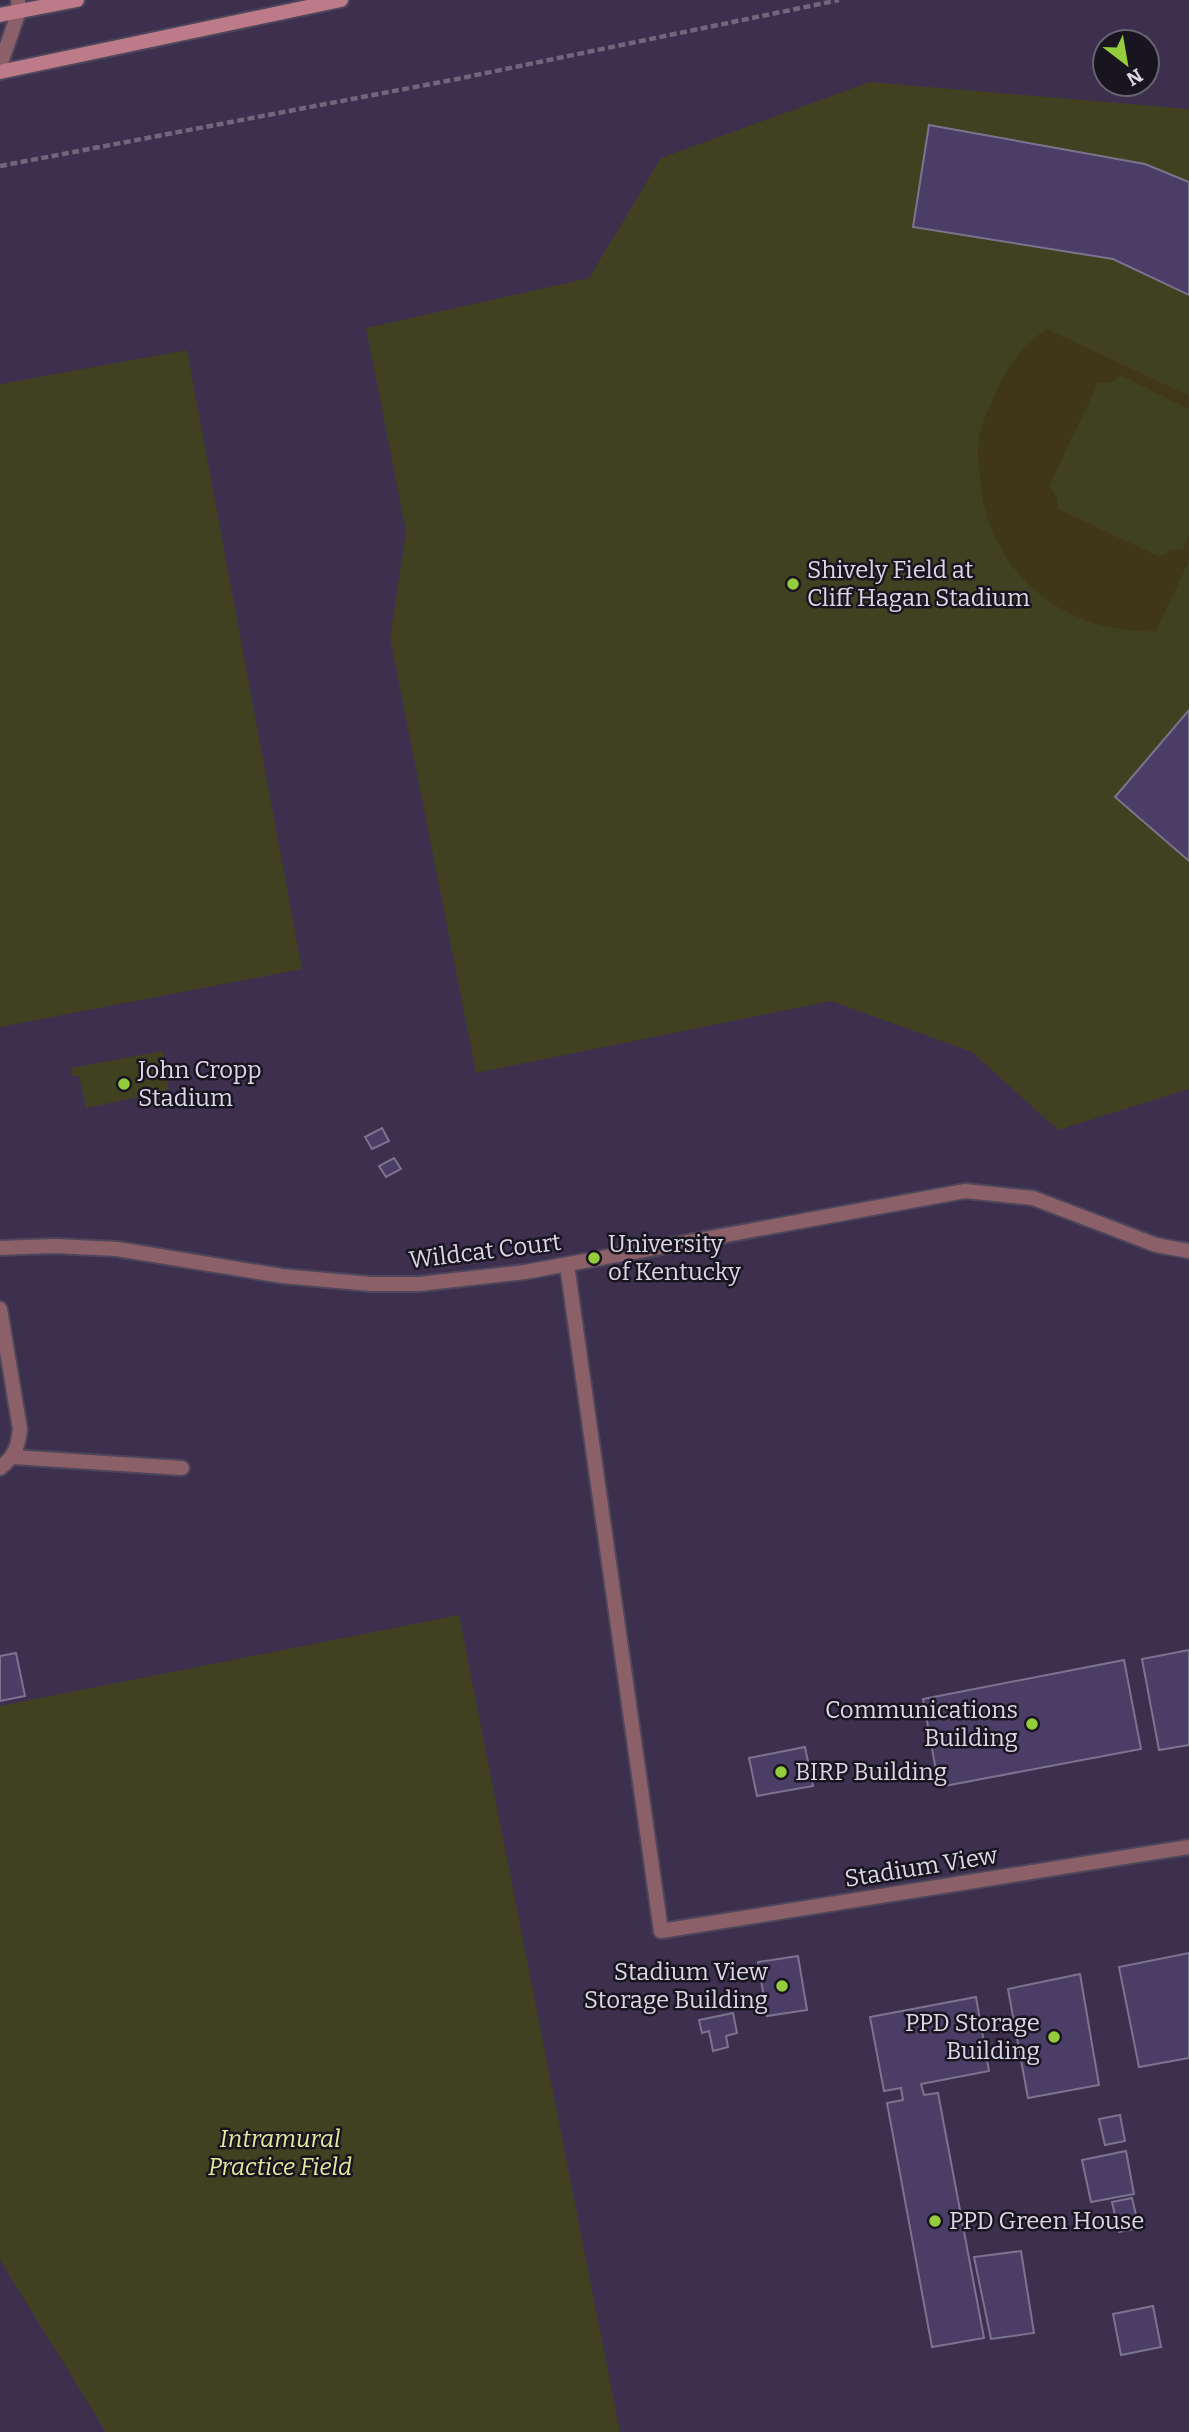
<svg xmlns="http://www.w3.org/2000/svg" width="1189" height="2432" viewBox="0 0 1189 2432" font-family="Bitter,serif">
  <rect width="100%" height="100%" fill="#332a41"/>
  <!-- built -->
  <path fill="#3c304e" fill-rule="evenodd" d="M0,0H1189V2432H0ZM1105,42H1147V84H1105Z"/>
  <!-- green -->
  <path fill="#404121" d="M870,82L1189,109V1089L1058,1130L972,1052L831,1001L476,1073L390,637L406,532L366,328L589,278L661,158Z
    M187,350L302,969L0,1027V384Z
    M163,1051V1065L169,1091L86,1108L79,1076H72L71,1068Z
    M459,1615L620,2432H106L0,2260V1706Z"/>
  <!-- sand -->
  <path fill="#3f3716" d="M1047,329L1189,396V409L1121,375L1110,383H1098L1049,486L1057,498L1058,509L1160,557L1171,550L1183,549L1189,536V561L1156,631C1068,635 991,576 981,487C979,470 976,451 980,434C982,422 988,411 993,399C1003,373 1023,343 1047,329Z"/>
  <!-- building -->
  <path fill="#4a3e66" stroke="#7a748f" stroke-width="2" d="M929,125L1145,164L1189,182V295L1113,259L913,227Z
    M1189,710V861L1115,797Z
    M382,1128L389,1141L372,1149L365,1137Z
    M394,1158L401,1169L386,1177L379,1166Z
    M1189,1650V1745L1159,1750L1142,1659Z
    M16,1653L25,1696L0,1701V1656Z
    M1124,1660L1141,1749L939,1787L923,1699Z
    M805,1747L813,1786L757,1796L749,1758Z
    M1189,1953V2058L1139,2067L1119,1967Z
    M798,1956L807,2010L767,2016L758,1962Z
    M1080,1974L1099,2085L1028,2098L1008,1989Z
    M976,1997L989,2071L921,2084L924,2095L938,2093L984,2338L932,2347L887,2103L903,2100L901,2088L884,2091L870,2017Z
    M733,2013L737,2033L726,2036L728,2047L713,2051L709,2031L702,2033L699,2020Z
    M1120,2115L1125,2141L1105,2145L1099,2119Z
    M1126,2151L1134,2194L1091,2202L1082,2160Z
    M1132,2198L1139,2228L1119,2232L1112,2202Z
    M1021,2251L1034,2333L991,2339L974,2257Z
    M1153,2306L1161,2347L1121,2355L1113,2314Z"/>
  <g fill="none" stroke-linecap="round" stroke-linejoin="round">
    <defs>
      <path id="lane" d="M0,66L19,11L18,0
        M0,1248L24,1247
        M567,1265L661,1931
        M0,1309L20,1429C18,1448 14,1457 0,1468
        M13,1457L182,1468"/>
      <path id="street" d="M24,1247L56,1246L117,1249L282,1276L371,1284H419L525,1272L965,1191L1033,1198L1156,1245L1189,1251
        M661,1931L1189,1847"/>
      <path id="secondary" d="M0,15L77,0
        M0,72L341,0"/>
    </defs>
    <!-- lane casing -->
    <use href="#lane" stroke="#4e465b" stroke-width="18"/>
    <!-- street casing -->
    <use href="#street" stroke="#4e465b" stroke-width="18"/>
    <!-- secondary casing -->
    <use href="#secondary" stroke="#4e465b" stroke-width="18"/>
    <!-- path -->
    <path stroke="#6f677b" stroke-width="4.5" stroke-dasharray="7 3.5" stroke-linecap="butt" d="M0,166L457,79L839,0"/>
    <!-- lane -->
    <use href="#lane" stroke="#8b6068" stroke-width="14"/>
    <!-- street -->
    <use href="#street" stroke="#8b6068" stroke-width="14"/>
    <!-- secondary -->
    <use href="#secondary" stroke="#bd7a88" stroke-width="14"/>
  </g>
  <!-- markers -->
  <g fill="#94cc3c" stroke="#191520" stroke-width="2.5">
    <circle cx="793" cy="584" r="7"/>
    <circle cx="124" cy="1084" r="7"/>
    <circle cx="594" cy="1258" r="7"/>
    <circle cx="1032" cy="1724" r="7"/>
    <circle cx="781" cy="1772" r="7"/>
    <circle cx="782" cy="1986" r="7"/>
    <circle cx="1054" cy="2037" r="7"/>
    <circle cx="935" cy="2221" r="7"/>
  </g>
  <g text-anchor="middle" dominant-baseline="central" stroke-width="5" stroke-linejoin="round" paint-order="stroke">
    <!-- poi labels -->
    <g font-size="24" fill="#dcd7e6" stroke="#191520" text-anchor="start">
      <text x="807" y="570">Shively Field at<tspan x="807" dy="28">Cliff Hagan Stadium</tspan></text>
      <text x="138" y="1070">John Cropp<tspan x="138" dy="28">Stadium</tspan></text>
      <text x="608" y="1244">University<tspan x="608" dy="28">of Kentucky</tspan></text>
      <text x="1018" y="1710" text-anchor="end">Communications<tspan x="1018" dy="28">Building</tspan></text>
      <text x="795" y="1772">BIRP Building</text>
      <text x="768" y="1972" text-anchor="end">Stadium View<tspan x="768" dy="28">Storage Building</tspan></text>
      <text x="1040" y="2023" text-anchor="end">PPD Storage<tspan x="1040" dy="28">Building</tspan></text>
      <text x="949" y="2221">PPD Green House</text>
    </g>
    <!-- street labels -->
    <g font-size="24" fill="#dcd7e6" stroke="#191520">
      <text transform="translate(485 1251) rotate(-7)">Wildcat Court</text>
      <text transform="translate(921 1867) rotate(-9)">Stadium View</text>
    </g>
    <!-- park labels -->
    <g font-size="24" font-style="italic" fill="#e5e99d" stroke="#191520">
      <text x="280" y="2139">Intramural<tspan x="280" dy="28">Practice Field</tspan></text>
    </g>
  </g>
  <!-- north arrow -->
  <g transform="translate(1126 63) rotate(149)"><circle r="33" fill="#191520" stroke="#67636f" stroke-width="2"/>
  <path d="M0-5L12 26L0 18L-12 26Z" fill="#94cc3c"/>
  <text y="-10" font-size="19" font-weight="bold" text-anchor="middle" fill="#dcd7e6">N</text>
  </g>
</svg>
